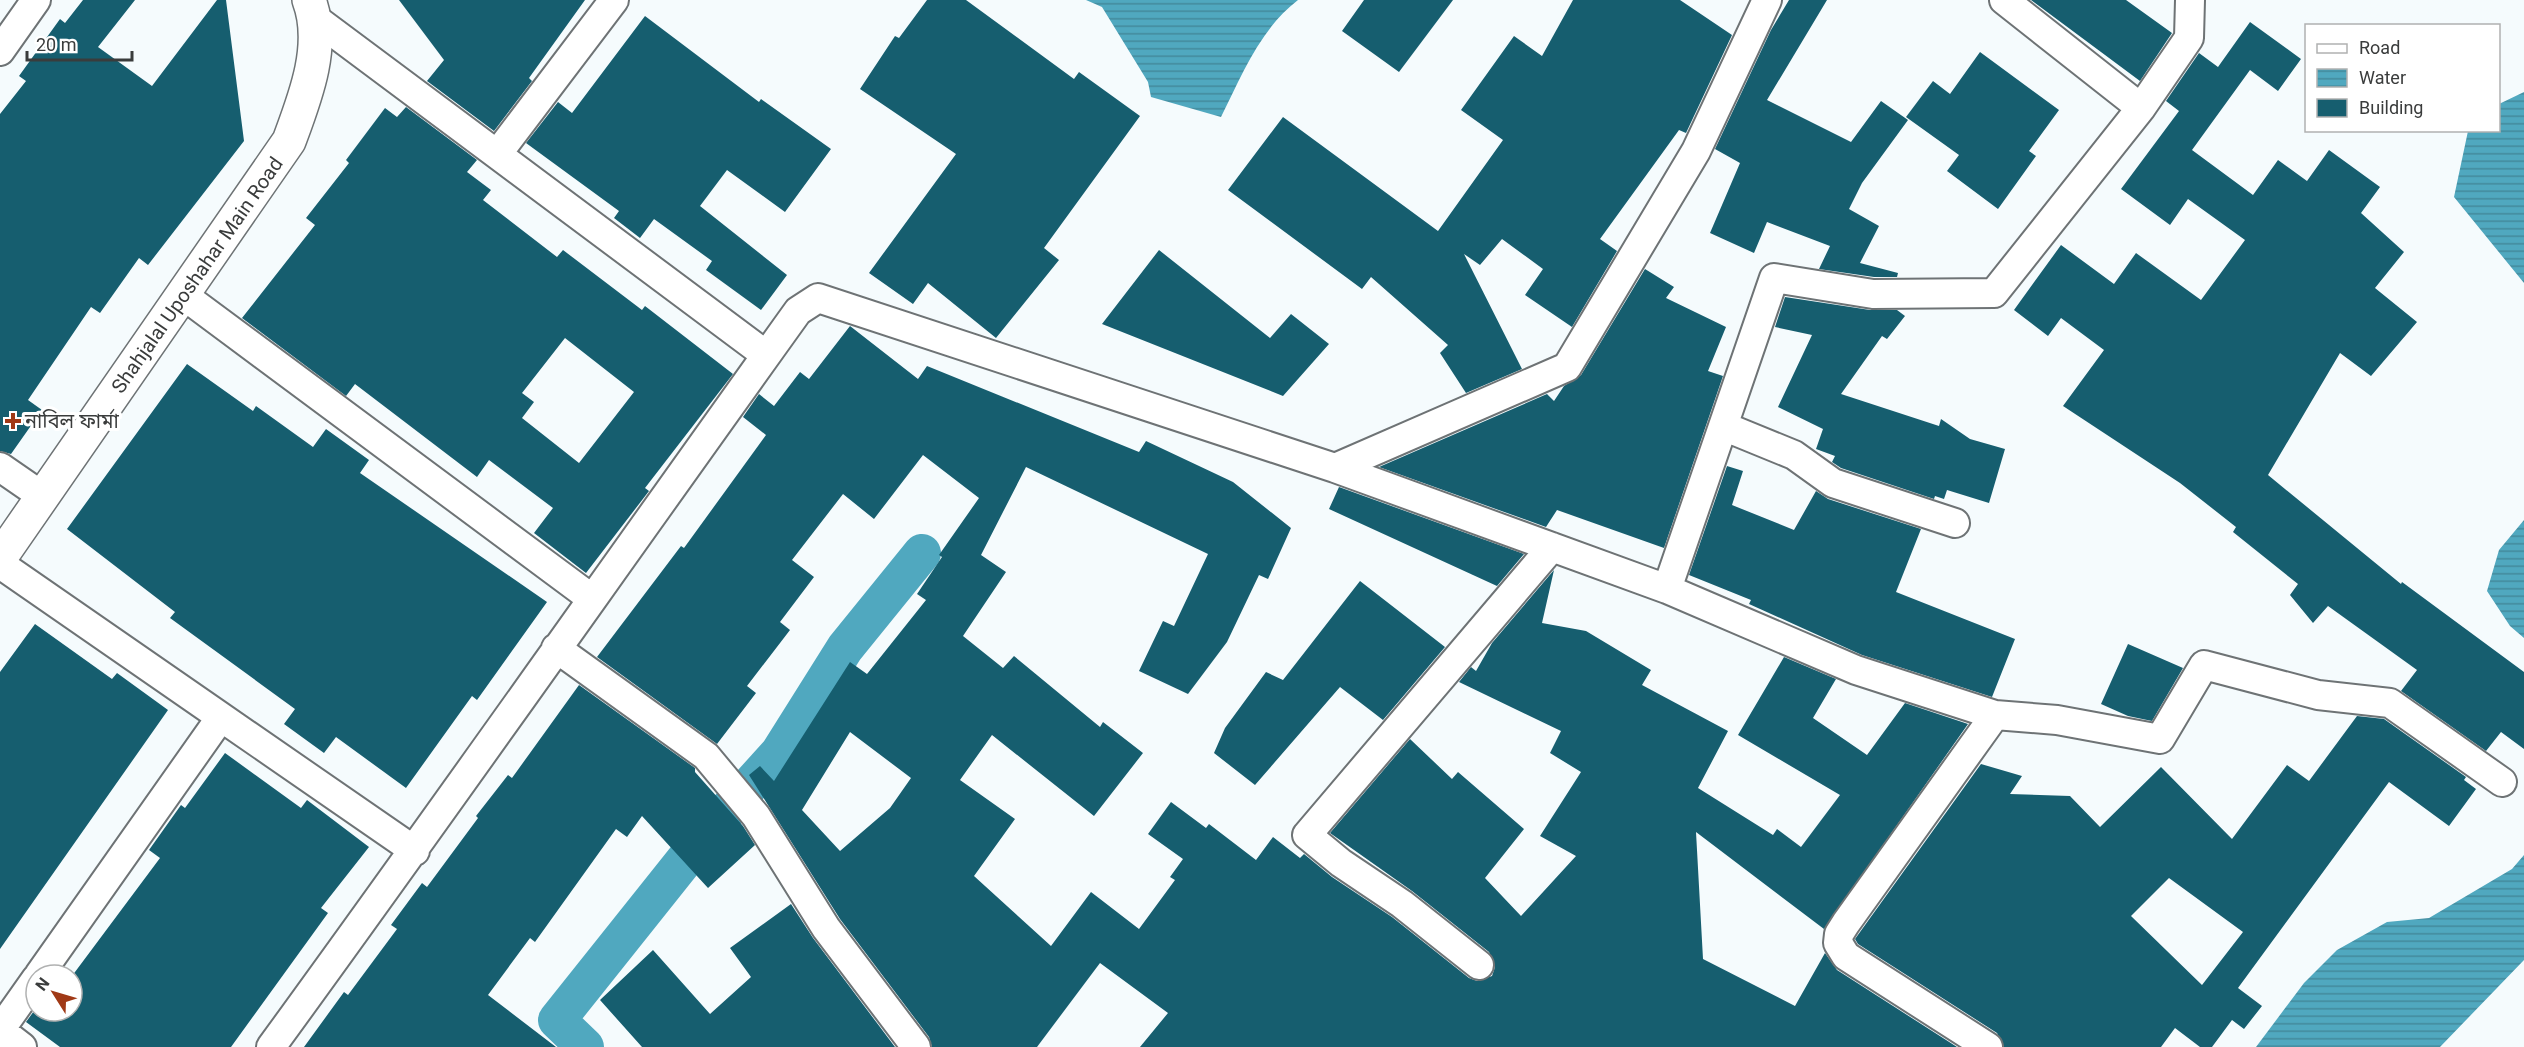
<svg xmlns="http://www.w3.org/2000/svg" width="2524" height="1047" viewBox="0 0 2524 1047" font-family="Roboto,'Noto Sans Bengali',sans-serif">
  <defs>
    <pattern id="water-rules" width="6" height="5" patternUnits="userSpaceOnUse" patternTransform="scale(1.5)"><rect width="6" height="5" fill="#50a8bf"/><path d="M0 2.5h6" fill="none" stroke="#438a9c"/></pattern>
  </defs>
  <rect width="100%" height="100%" fill="#f5fbfd"/>
  <!-- water -->
  <path fill="url(#water-rules)" d="M1086,0H1298C1260,29 1242,75 1221,117L1151,97L1148,82L1102,7Z
    M2524,92V283L2454,197L2468,131L2498,130L2499,104Z
    M2524,520V638L2510,626L2487,591L2499,550Z
    M2524,855V960L2440,1047H2256L2304,983L2337,950L2387,922L2429,918L2512,869Z"/>
  <g fill="none" stroke-linecap="round" stroke-linejoin="round">
    <!-- canal -->
    <path stroke="#50a8bf" stroke-width="38" d="M585,1047L557,1020L703,837L779,753L845,648L922,553"/>
  </g>
  <!-- building -->
  <path fill="#165e6f" fill-rule="evenodd" d="M83,0H135L98,47L152,86L217,0H226L244,141L148,265L139,258L100,313L91,307L28,400L42,410L11,454L0,451V114L26,81L19,76L60,19L65,23Z
    M399,0H585L529,78L532,81L494,131L427,81L444,60Z
    M927,0H966L1074,79L1079,72L1140,116L1044,248L1059,260L996,338L928,283L913,304L869,273L956,154L860,89L895,36L899,38Z
    M1364,0H1453L1399,72L1342,31Z
    M1573,0H1680L1732,35L1686,133L1679,130L1600,239L1617,251L1572,327L1525,295L1543,269L1502,239L1480,265L1464,254L1522,369L1466,393L1440,353L1448,345L1371,277L1362,289L1228,190L1283,117L1438,231L1503,140L1461,110L1514,36L1542,56Z
    M1789,0H1827L1767,100L1851,142L1881,101L1908,120L1862,183L1849,209L1879,226L1860,263L1898,273L1897,277H1874L1819,269L1830,246L1767,222L1754,253L1710,233L1740,163L1715,149L1771,30Z
    M2031,0H2126L2172,33L2140,81Z
    M645,16L759,102L761,99L831,149L785,212L727,170L700,206L787,275L761,310L706,270L712,261L654,219L640,238L614,218L619,211L526,143L558,102L572,113Z
    M2250,22L2301,59L2278,91L2250,70L2192,150L2253,195L2278,160L2307,181L2329,150L2380,187L2361,213L2404,252L2375,288L2417,322L2371,376L2340,353L2268,475L2401,584L2402,582L2524,672V749L2501,732L2486,751L2401,691L2417,670L2328,606L2313,623L2290,595L2298,584L2233,532L2236,527L2180,483L2063,406L2104,350L2061,318L2048,336L2014,310L2061,245L2114,284L2136,253L2201,300L2245,240L2188,199L2170,225L2121,189L2179,111L2166,101L2199,53L2218,67Z
    M1980,52L2059,110L2029,151L2036,156L1998,209L1947,171L1959,155L1906,117L1933,81L1950,94Z
    M406,107L477,160L467,172L491,190L483,200L557,257L563,250L642,310L645,306L733,374L645,488L649,491L586,573L534,533L553,508L489,460L477,477L355,384L346,396L242,318L315,225L306,218L349,163L346,160L385,108L397,117ZM565,338L634,392L579,463L522,418L534,402L522,393Z
    M1159,250L1270,338L1291,314L1329,344L1283,396L1102,324Z
    M1645,269L1674,287L1666,298L1726,327L1708,371L1723,376L1664,548L1557,510L1546,527L1379,467L1547,394L1554,401L1564,386L1581,375Z
    M1785,297L1870,310H1897L1905,316L1887,339L1882,336L1841,394L1939,426L1941,419L1970,439L2005,449L1989,503L1947,490L1944,499L1935,496L1934,499L1841,468L1832,462L1835,456L1816,449L1823,429L1778,407L1812,335L1775,327Z
    M850,326L918,379L927,366L1139,452L1146,441L1233,482L1291,528L1268,579L1259,575L1227,642L1188,694L1139,671L1163,621L1174,626L1208,554L1026,467L981,555L1006,572L963,636L1003,668L1014,656L1100,727L1103,722L1143,753L1094,816L992,735L960,780L1015,819L974,876L1051,946L1091,892L1139,929L1175,880L1170,877L1183,859L1148,834L1171,802L1206,828L1209,824L1256,860L1273,837L1300,858L1304,854L1332,877L1392,917L1469,978L1477,981L1492,976L1495,967L1489,952L1412,891L1330,833L1410,739L1452,779L1458,772L1524,829L1485,878L1521,916L1576,856L1540,836L1581,772L1550,753L1561,731L1459,682L1471,667L1476,671L1492,643L1554,570L1542,623L1586,631L1651,670L1642,685L1728,731L1698,788L1773,835L1777,829L1801,847L1840,795L1738,735L1784,657L1836,679L1813,718L1867,755L1905,703L1968,724L1824,929L1696,832L1703,959L1795,1006L1825,953L1837,970L1957,1047H1140L1168,1013L1100,963L1037,1047H932L929,1037L840,919L749,775L760,766L774,781L850,662L867,674L926,600L917,594L942,557L939,555L979,498L923,455L874,519L843,494L792,560L814,577L780,622L790,630L747,686L756,693L717,744L597,657L681,546L684,548L766,435L743,417L759,394L774,406L800,372L809,379ZM850,732L911,778L890,808L840,851L802,810Z
    M187,364L253,411L256,406L313,447L326,429L369,460L360,473L547,602L477,700L472,696L406,788L336,737L324,753L284,724L295,709L170,618L175,612L67,529Z
    M1727,466L1743,471L1732,505L1794,530L1816,491L1828,499L1921,529L1896,592L2015,639L1992,697L1862,655L1749,604L1751,600L1689,575Z
    M1339,487L1524,554L1497,586L1329,509Z
    M1360,581L1445,647L1383,720L1340,687L1255,785L1214,753L1225,728L1266,672L1283,680Z
    M35,624L112,679L117,673L168,710L0,949V672Z
    M2128,644L2183,668L2152,721L2128,716L2101,704Z
    M579,685L695,768V772L743,826L755,845L708,888L642,816L627,837L616,829L535,942L530,938L488,995L556,1047H304L344,992L348,995L397,929L391,925L422,883L427,887L478,818L476,816L508,775L512,778Z
    M2357,716L2384,719L2466,777L2464,780L2476,789L2449,826L2389,782L2238,988L2262,1006L2244,1029L2232,1020L2212,1047H2200L2175,1028L2161,1047H2004L1997,1033L1858,944L1855,939L1981,764L2022,776L2010,794L2070,796L2100,827L2161,767L2232,839L2287,765L2309,781ZM2169,878L2243,932L2202,985L2131,916Z
    M225,753L301,808L307,800L369,847L321,908L328,913L231,1047H60L26,1022L34,1011H72V976L160,858L149,850L181,805L185,808Z
    M791,904L813,938L895,1047H642L600,1000L653,950L710,1014L751,977L730,948Z"/>
  <g fill="none" stroke-linecap="round" stroke-linejoin="round">
    <defs>
      <path id="street" d="M2004,0L2141,108
        M317,20L766,355
        M0,51L36,0
        M498,153L614,0
        M183,295L591,598
        M1723,426L1794,455L1833,483L1955,523
        M0,467L42,496
        M1335,468L1567,367L1696,151L1767,0
        M0,564L221,717L39,975
        M1667,589L1774,278L1873,294L1994,293L2141,108L2189,38L2190,0
        M556,648L706,756L756,816L826,928L916,1047
        M221,717L415,851
        M1479,965L1402,904L1341,863L1307,835L1552,547
        M0,1030L36,979
        M0,1030L22,1047
        M271,1047C449,803 622,556 798,311L818,298L1335,468L1667,589L1856,670L1995,715L2057,720L2160,739L2204,665L2318,695L2390,703L2502,782
        M1988,1047L1846,956L1838,943L1839,934L1846,923L1995,715"/>
      <path id="primary" d="M0,558L289,141C305,98 326,45 309,0"/>
    </defs>
    <!-- street casing -->
    <use href="#street" stroke="#6e7375" stroke-width="32"/>
    <!-- primary casing -->
    <use href="#primary" stroke="#6e7375" stroke-width="36"/>
    <!-- street -->
    <use href="#street" stroke="#fff" stroke-width="28"/>
    <!-- primary -->
    <use href="#primary" stroke="#fff" stroke-width="33"/>
  </g>
  <!-- markers -->
  <path fill="#a03916" stroke="#fff" stroke-width="2" d="M10 412h6v6h6v6h-6v6h-6v-6h-6v-6h6z"/>
  <g text-anchor="middle" dominant-baseline="central" stroke-width="6" stroke-linejoin="round" paint-order="stroke">
    <!-- street labels -->
    <g font-size="20" fill="#3a3c3c" stroke="#fff">
      <text transform="translate(197 275) rotate(-55)">Shahjalal Uposhahar Main Road</text>
    </g>
    <!-- poi labels -->
    <g font-size="20" fill="#3a3c3c" stroke="#fff" text-anchor="start">
      <text x="25" y="421">নাবিল ফার্মা</text>
    </g>
  </g>
  <!-- legend -->
  <rect x="2305" y="24" width="195" height="108" fill="#ffffff" stroke="#b0b1b1" stroke-width="1.5"/>
  <rect x="2317" y="44" width="30" height="9" fill="#ffffff" stroke="#b0b1b1" stroke-width="1.5"/>
  <text x="2359" y="54" font-size="18" fill="#3a3c3c">Road</text>
  <rect x="2317" y="69" width="30" height="18" fill="url(#water-rules)" stroke="#b0b1b1" stroke-width="1.5"/>
  <text x="2359" y="84" font-size="18" fill="#3a3c3c">Water</text>
  <rect x="2317" y="99" width="30" height="18" fill="#165e6f" stroke="#b0b1b1" stroke-width="1.5"/>
  <text x="2359" y="114" font-size="18" fill="#3a3c3c">Building</text>
  <!-- north arrow -->
  <g transform="translate(54 993) rotate(307)"><circle r="28" fill="#ffffff" stroke="#b0b1b1" stroke-width="1.5"/>
  <path d="M0-4.5L10 22L0 15L-10 22Z" fill="#a03916"/>
  <text y="-9" font-size="16" font-weight="bold" text-anchor="middle" fill="#3a3c3c">N</text>
  </g>
  <!-- scale -->
  <path d="M27 51v9h105v-9" fill="none" stroke="#3a3c3c" stroke-width="3"/>
  <text x="36" y="51" font-size="18" fill="#3a3c3c" stroke="#ffffff" stroke-width="4.5" paint-order="stroke">20 m</text>
</svg>
